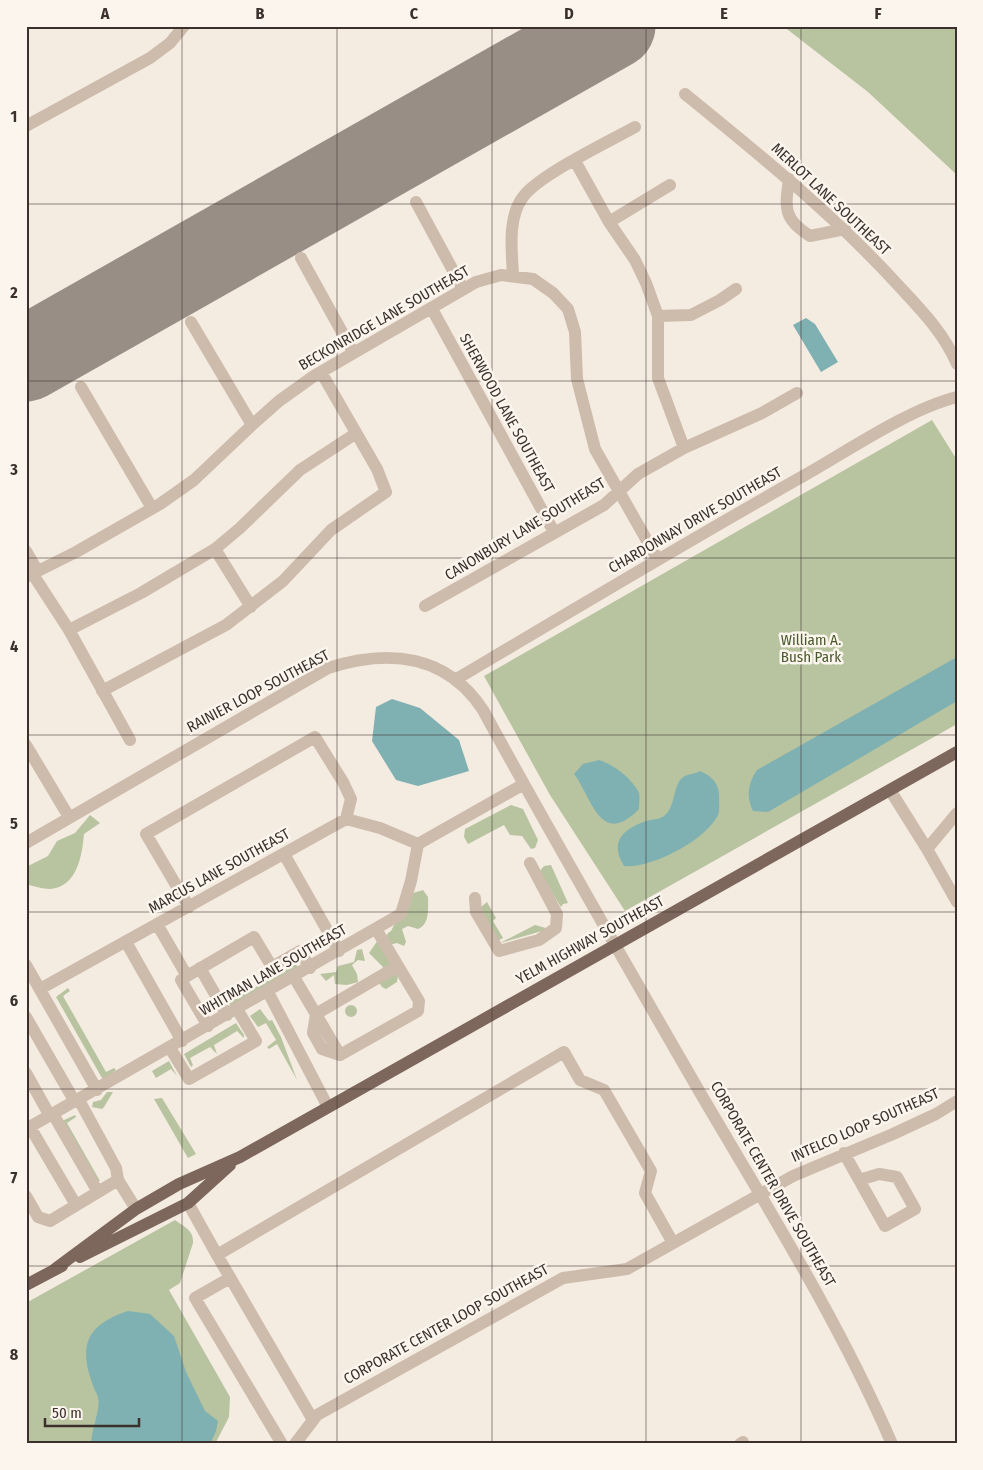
<svg xmlns="http://www.w3.org/2000/svg" width="983" height="1470" viewBox="0 0 983 1470" font-family="'Fira Sans Condensed',sans-serif">
  <rect width="100%" height="100%" fill="#f4ebe1"/>
  <!-- green -->
  <path fill="#b8c4a0" d="M783,26H957V175L868,92Z
    M932,420L957,460V724L625,911L550,795L484,676Z
    M511,805L523,809L538,840L535,848L531,849L522,836L510,835L504,825L468,844L464,837L465,829Z
    M90,815L100,823L84,834C82,856 77,887 50,889C43,889 33,886 26,884V867L48,856L57,841L75,833Z
    M551,865L568,903L563,904L561,907L539,872L544,866Z
    M423,890L428,897C428,908 430,924 418,929L408,926L402,929L406,942L404,946L397,943L389,945L398,975L397,982L386,989L382,987L377,980L383,967L369,953L378,940H385L388,933L391,931L410,894Z
    M487,902L496,918L493,921L503,938L497,941L480,911L481,907Z
    M535,925L549,929L500,943Z
    M362,949L365,961L358,960L352,965L357,974L358,982L347,985L335,984L334,975L326,981L320,974L336,972L338,966L354,962L357,950Z
    M296,964L298,968L231,1006L229,1004V1002Z
    M68,988L70,991L63,996L106,1072L114,1068L116,1070L106,1078H102L56,997Z
    M345 1011a6 6 0 1 1 12 0a6 6 0 1 1-12 0Z
    M260,1009L269,1021L272,1020L281,1037L297,1080L277,1044L269,1049L267,1047L276,1040L266,1023L258,1027L250,1016Z
    M236,1023L244,1035V1038L237,1031L214,1045L217,1054L210,1047L190,1058L193,1065L191,1067L184,1054Z
    M169,1061L177,1076L171,1069L156,1078L152,1071Z
    M107,1092H113L104,1107L102,1109L92,1107L93,1102L101,1100Z
    M162,1098L196,1154L188,1158L154,1099Z
    M75,1115L76,1117L67,1123L100,1181H98L62,1121Z
    M175,1220C184,1227 194,1230 193,1243L180,1283L169,1290L230,1397L229,1417L215,1444H28L26,1440V1303Z"/>
  <!-- water -->
  <path fill="#7fb0b2" d="M806,318L815,324L838,362L821,372L793,325Z
    M957,657V701L768,812L753,811C746,797 748,783 757,770Z
    M392,699L420,708L459,740L469,771L418,786L396,780L372,741L376,707Z
    M599,760C614,765 632,778 639,793C640,797 639,804 639,809C600,849 592,797 574,774L583,764Z
    M700,771C714,777 720,785 719,800C719,805 720,810 718,815C706,840 651,869 624,866C608,841 625,827 650,820C657,819 662,819 667,813C676,803 673,782 685,776C689,774 695,774 700,771Z
    M128,1311L150,1314L174,1336L186,1372L205,1411L218,1421L216,1431L210,1444H91C91,1431 101,1408 98,1398C98,1395 95,1391 94,1388C78,1347 85,1325 128,1311Z"/>
  <g fill="none" stroke-linecap="round" stroke-linejoin="round">
    <!-- runway -->
    <path stroke="#988e86" stroke-width="85" d="M26,359L613,26"/>
    <!-- minor -->
    <path stroke="#cdbbac" stroke-width="12" d="M685,94C760,155 833,214 898,285C921,310 944,333 957,364
      M26,126L150,58L170,43L184,26
      M575,161L609,222L635,260L646,283L658,316V378L684,448
      M789,179C785,208 783,219 810,236L845,229
      M416,202L463,289
      M609,222L670,185
      M301,258L353,352
      M513,276C512,252 507,218 523,197C539,175 608,142 635,127
      M432,309L554,532
      M658,316L691,315L720,300L736,289
      M191,322L252,425
      M81,387L152,508
      M215,549L251,607
      M26,551L37,570
      M32,573L69,630L130,740
      M26,577L76,552L160,504L194,480L252,425L279,401L314,376L476,282L501,275L533,279L553,293L568,309L575,332L577,379L595,449L658,560
      M425,606L604,505L638,474L684,448L762,413L797,393
      M69,630L141,593L215,549L240,528L300,470L355,434
      M455,680C571,611 688,541 805,475C849,450 909,409 957,397
      M102,691L226,625L283,581L331,530L386,492L377,469L321,372
      M26,745L69,817
      M890,790L927,849
      M957,813L927,849L957,902
      M26,843L328,668C388,649 446,654 483,710C554,840 628,968 702,1096C769,1210 839,1322 892,1444
      M418,844L524,784
      M284,854L339,951
      M475,898L476,912L499,951L539,940L556,928L557,914L530,863
      M189,907L146,834L315,737L343,782L351,799L346,819
      M157,924L187,976L254,937L272,967L300,951L310,968
      M376,929L419,1001L418,1011L340,1055L322,1049L313,1033L316,1014L398,966
      M126,942L182,1041
      M26,965L97,1090
      M200,968L227,1015
      M187,976L181,980L208,1026
      M294,977L340,1055
      M40,989L346,819L380,828L418,844
      M268,992L328,1107
      M26,1017L75,1102
      M170,1048L189,1079L256,1041L237,1009
      M26,1073L50,1116
      M53,1114L98,1192
      M30,1127L76,1205
      M26,1129L401,914L411,881L418,844
      M844,1153L885,1226L915,1209L897,1177L879,1174L859,1180
      M118,1180L136,1209
      M26,1196L38,1217L50,1221L118,1180L116,1168L79,1100
      M188,1203L217,1255L564,1052L580,1080L604,1090L651,1171L645,1193L673,1243
      M217,1255L313,1420
      M230,1278L195,1298L282,1444
      M295,1444L317,1415L563,1278L627,1269L793,1176L893,1134L936,1114L957,1101
      M740,1444L743,1442"/>
    <!-- major -->
    <path stroke="#7d675c" stroke-width="12" d="M80,1257L188,1203L230,1165
      M55,1269L136,1209L179,1184L240,1157L957,752
      M26,1285L62,1266"/>
  </g>
  <!-- grid -->
  <path fill="none" stroke="#3b302b" stroke-width="1" stroke-opacity="0.55" d="M182,26V1444M337,26V1444M492,26V1444M646,26V1444M801,26V1444M26,204H957M26,381H957M26,558H957M26,735H957M26,912H957M26,1089H957M26,1266H957"/>
  <g text-anchor="middle" dominant-baseline="central" stroke-width="5" stroke-linejoin="round" paint-order="stroke">
    <!-- street labels -->
    <g font-size="15" fill="#3b302b" stroke="#fbf5ee">
      <text transform="translate(831 199) rotate(43)">MERLOT LANE SOUTHEAST</text>
      <text transform="translate(384 318) rotate(-30)">BECKONRIDGE LANE SOUTHEAST</text>
      <text transform="translate(507 413) rotate(61)">SHERWOOD LANE SOUTHEAST</text>
      <text transform="translate(695 520) rotate(-30)">CHARDONNAY DRIVE SOUTHEAST</text>
      <text transform="translate(525 529) rotate(-31)">CANONBURY LANE SOUTHEAST</text>
      <text transform="translate(258 691) rotate(-28)">RAINIER LOOP SOUTHEAST</text>
      <text transform="translate(219 871) rotate(-29)">MARCUS LANE SOUTHEAST</text>
      <text transform="translate(590 940) rotate(-29)">YELM HIGHWAY SOUTHEAST</text>
      <text transform="translate(273 970) rotate(-30)">WHITMAN LANE SOUTHEAST</text>
      <text transform="translate(865 1125) rotate(-24)">INTELCO LOOP SOUTHEAST</text>
      <text transform="translate(773 1184) rotate(60)">CORPORATE CENTER DRIVE SOUTHEAST</text>
      <text transform="translate(446 1324) rotate(-29)">CORPORATE CENTER LOOP SOUTHEAST</text>
    </g>
    <!-- park labels -->
    <g font-size="15" fill="#4a5a2e" stroke="#fbf5ee">
      <text x="811" y="640">William A.<tspan x="811" dy="17">Bush Park</tspan></text>
    </g>
  </g>
  <!-- border -->
  <rect width="983" height="1470" fill="none" stroke="#fbf5ee" stroke-width="55"/>
  <!-- scale -->
  <path d="M45 1418v8h94v-8" fill="none" stroke="#3b302b" stroke-width="2.5"/>
  <text x="52" y="1418" font-size="15" fill="#3b302b" stroke="#fbf5ee" stroke-width="4" paint-order="stroke">50 m</text>
  <rect x="28" y="28" width="928" height="1414" fill="none" stroke="#3b302b" stroke-width="2"/>
  <g font-size="16" text-anchor="middle" font-weight="bold" fill="#3b302b">
    <text x="105" y="19">A</text>
    <text x="260" y="19">B</text>
    <text x="414" y="19">C</text>
    <text x="569" y="19">D</text>
    <text x="724" y="19">E</text>
    <text x="878" y="19">F</text>
    <text x="14" y="122">1</text>
    <text x="14" y="298">2</text>
    <text x="14" y="475">3</text>
    <text x="14" y="652">4</text>
    <text x="14" y="829">5</text>
    <text x="14" y="1006">6</text>
    <text x="14" y="1183">7</text>
    <text x="14" y="1360">8</text>
  </g>
</svg>
